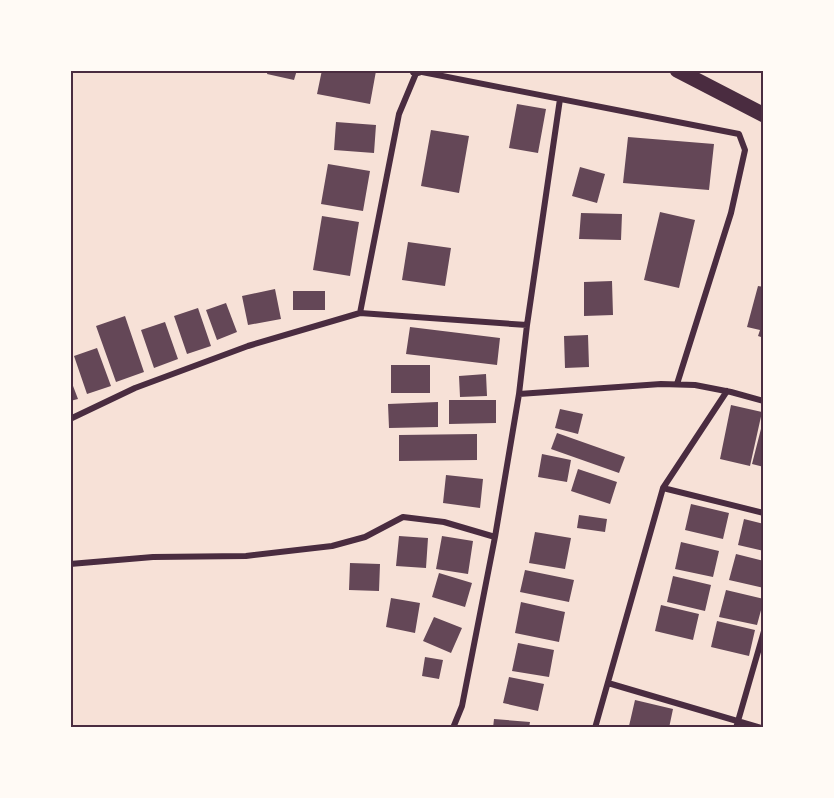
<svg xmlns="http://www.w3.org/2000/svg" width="834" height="798" viewBox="0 0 834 798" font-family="Barlow,sans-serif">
  <rect width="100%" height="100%" fill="#f7e1d7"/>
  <!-- building -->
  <path fill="#644757" d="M268,70H297L294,80L267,74Z
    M322,70L376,71L370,104L317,94Z
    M517,104L546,109L538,153L509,148Z
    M336,122L376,125L374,153L334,150Z
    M431,130L469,136L459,193L421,186Z
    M628,137L714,144L709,190L623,183Z
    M328,164L370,171L363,211L321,204Z
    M580,167L605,174L597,203L572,196Z
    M660,212L695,220L679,288L644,280Z
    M581,213L622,214L621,240L579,239Z
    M322,216L359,222L350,276L313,270Z
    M408,242L451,248L445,286L402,280Z
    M612,281L613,315L584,316V282Z
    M758,286L764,287V338L758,336L760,330L747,327Z
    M275,289L281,319L248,325L242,296Z
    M293,291H325V310H293Z
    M226,303L237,332L217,340L206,310Z
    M198,308L211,346L187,354L174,316Z
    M125,316L144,372L116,382L96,326Z
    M165,322L178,359L154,368L141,330Z
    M410,327L500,338L497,365L406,354Z
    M588,335L589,367L565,368L564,336Z
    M97,348L111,386L87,394L74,356Z
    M391,365H430V393H391Z
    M486,374L487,396L460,397L459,376Z
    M70,378L78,399L70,401Z
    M449,400H496V423L449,424Z
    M438,402V427L389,428L388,404Z
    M731,405L762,412L750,466L720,459Z
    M560,409L583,414L578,434L555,428Z
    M763,421H764V467L752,464Z
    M557,433L625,457L619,473L551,449Z
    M477,434V460L399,461V435Z
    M542,454L571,460L567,482L538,477Z
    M578,469L617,482L610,504L571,491Z
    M446,475L483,479L480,508L443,503Z
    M691,504L729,513L723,539L685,530Z
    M579,515L607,519L605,532L577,528Z
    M744,519L764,524V551L738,545Z
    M535,532L571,538L565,569L529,563Z
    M399,536L428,538L426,568L396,566Z
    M442,536L473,541L468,574L436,569Z
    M681,542L719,551L713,577L675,569Z
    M736,554L764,561V588L729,580Z
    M350,563L380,564L379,591L349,590Z
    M525,570L574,580L569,602L520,592Z
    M439,573L472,583L465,607L432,597Z
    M673,576L711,585L705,611L667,602Z
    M726,590L764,599L757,625L719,617Z
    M391,598L420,603L415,633L386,627Z
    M521,602L565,612L559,642L515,633Z
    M661,605L699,614L693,640L655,631Z
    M434,617L462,628L451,653L423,641Z
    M717,621L755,630L749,656L711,647Z
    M518,643L554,650L549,677L512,671Z
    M425,657L443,660L439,679L422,676Z
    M509,677L544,684L538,711L503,703Z
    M635,700L673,709L669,728L629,726Z
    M494,719L530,722L529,728H493Z"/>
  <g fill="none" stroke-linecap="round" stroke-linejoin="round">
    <!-- minor -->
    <path stroke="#4a2c40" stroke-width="6" d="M360,313L527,325
      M519,394L661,384L695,385L731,392L764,401
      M70,419L135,388L248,346L360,313L399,114L417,71L739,134L745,150L731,213L677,384
      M663,488L764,513
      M70,564L153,557L246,556L332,546L365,537L403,517L444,522L495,537
      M608,683L761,728
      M453,728L462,706L495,537L519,394L527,325L560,99
      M595,728L663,488L727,391
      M736,728L764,631"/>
    <!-- secondary -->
    <path stroke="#4a2c40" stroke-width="12" d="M415,70H418"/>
    <!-- trunk -->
    <path stroke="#4a2c40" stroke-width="15" d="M677,70L764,115"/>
  </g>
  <!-- border -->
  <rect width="834" height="798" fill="none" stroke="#fffaf5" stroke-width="144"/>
  <rect x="72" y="72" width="690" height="654" fill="none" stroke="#4a2c40" stroke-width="2"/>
</svg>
